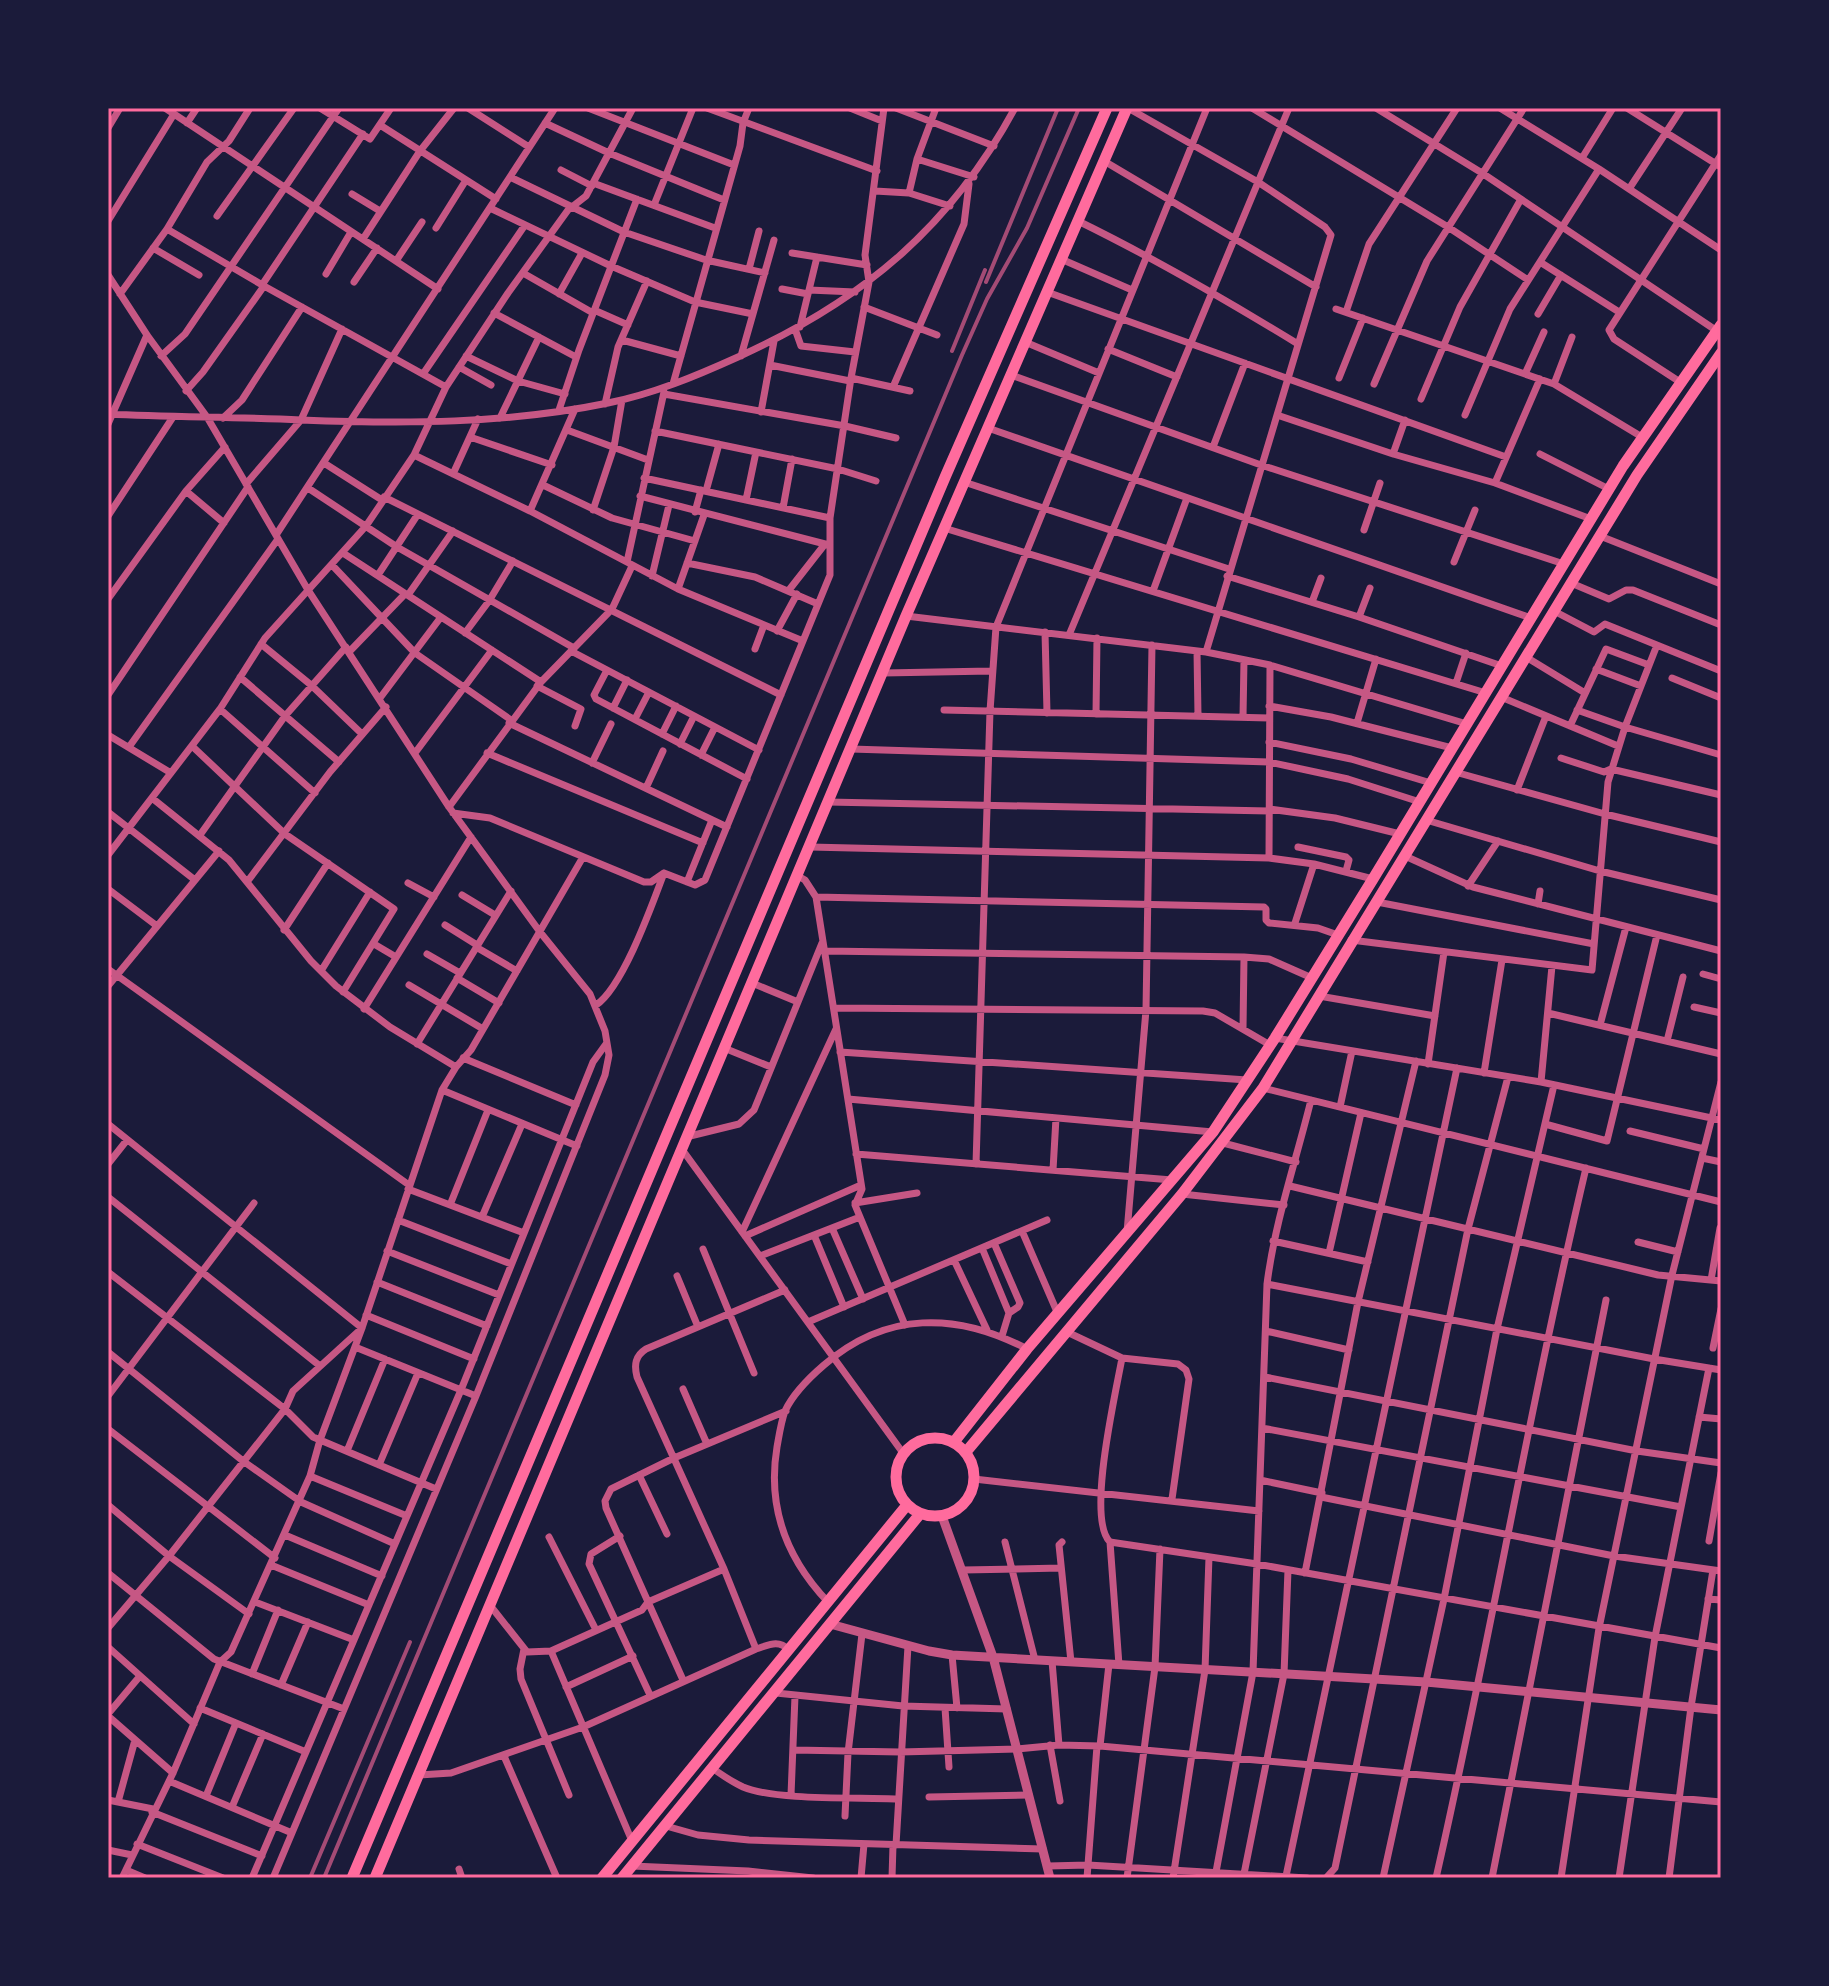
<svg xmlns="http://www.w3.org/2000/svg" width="1829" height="1986" viewBox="0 0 1829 1986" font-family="Poppins,sans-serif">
  <rect width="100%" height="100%" fill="#1b1b3a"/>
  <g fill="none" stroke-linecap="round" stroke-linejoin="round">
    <!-- minor -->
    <path stroke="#c65784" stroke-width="7" d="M165,108L438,289
      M320,108L370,139L391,108
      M468,108L529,147
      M588,108L734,165
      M707,108L877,171
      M850,108L882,121
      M896,108L994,146
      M1128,108L1258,182L1325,227L1331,235L1206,652
      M1252,108L1448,227L1528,280
      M1376,108L1482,173L1717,331
      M1500,108L1599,169L1721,250
      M1627,108L1721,167
      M187,123L197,108
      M545,123L609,153L724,200
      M380,125L496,199
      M108,128L120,108
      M1582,158L1613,108
      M917,159L974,177
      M1104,161L1316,287
      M561,170L592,186
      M510,177L624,232L706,260L765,273
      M593,183L715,228
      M1629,189L1682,108
      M875,191L909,193L950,206
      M909,193L917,159L936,108
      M352,194L380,211
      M654,205L693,108
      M490,208L611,266L695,302L753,314
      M217,216L294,108
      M108,221L174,114
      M1078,221C1154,258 1226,300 1298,344
      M436,228L466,180
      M167,229L264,286L446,387
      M363,239L420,151L454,108
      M153,248L199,275
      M792,253L867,265
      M1061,259L1132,290
      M396,261L422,222
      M1540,262L1619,312
      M749,269L759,231
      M523,273L593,313
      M326,274L351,232
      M108,275L147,335L207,417L308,590L449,807L540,932L590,994L605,1031L609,1055L605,1075L476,1396L273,1878
      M354,282L377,248
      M262,285L363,134
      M782,289L808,294
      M809,290L855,292
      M1047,292L1506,457
      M120,294L167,229L207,162L229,141L250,108
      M559,294L582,253
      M864,307L937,335
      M1336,309L1554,384L1642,437
      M594,310L628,325
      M1346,312L1369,244L1457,108
      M494,313L576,357
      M1538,314L1561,275
      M800,327L817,257
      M795,329L801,346L855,352
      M622,340L681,356
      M1025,342L1099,373
      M1108,349L1177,377
      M161,356L185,334L339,108
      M466,356L518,381L565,394
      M741,356L774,240
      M770,365L850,381
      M459,367L491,385
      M423,374L525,225
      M1525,374L1544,332
      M1011,375L1261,465L1564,564
      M851,378L910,391
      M1339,378L1363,318
      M1680,382L1614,339L1609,330L1721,155
      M673,384L740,146L743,123L749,108
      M1374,384L1427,261L1524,108
      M1554,384L1572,337
      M893,387L964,224L969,184
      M186,391L203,372L264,286
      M664,394L845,426L896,438
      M1421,399L1460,307L1521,199
      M605,404L618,347L647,281
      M559,410L579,350L637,199
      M761,412L774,341
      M108,414C172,417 237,417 301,420C403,424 507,424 608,403C653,394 696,376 738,357C862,301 950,228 1015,108
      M1277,415L1393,454L1495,483L1591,519
      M1465,415L1510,309L1599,169
      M223,418L242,400L302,307
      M500,418L539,337
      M108,424L147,335
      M988,428L1531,618
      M567,430L648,460
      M655,431L838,469L876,481
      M470,437L552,465
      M1213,447L1245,363
      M1393,454L1405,420
      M1540,454L1609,489
      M414,455L530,511L678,589L803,641
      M324,463L382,500
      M453,474L478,419
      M644,478L830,518
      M964,482L1229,569
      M1495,483L1540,379
      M246,484L301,420L342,329
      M543,485L612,518L695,541
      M308,488L397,547L574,648
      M186,491L224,523
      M706,491L719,444
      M640,496L829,545
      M384,497L781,695
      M746,500L756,452
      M783,508L792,459
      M593,510L614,447L622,400
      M530,511L575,409
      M695,512L701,490
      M108,516L173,417
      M944,528L1486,693
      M1364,530L1380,483
      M276,535L555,108
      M1600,536L1721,584
      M343,553L541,682
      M627,562L664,392
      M1454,562L1475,510
      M687,563L755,577L818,604
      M332,565L415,653L511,720
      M378,575L418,514
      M652,576L669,505
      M1227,576L1359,617L1502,666
      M1571,583L1609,599L1626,590H1633L1721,625
      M678,589L704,515
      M789,590L825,544
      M1153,591L1187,498
      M408,595L453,531
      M108,599L186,491L225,447
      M1312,602L1321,578
      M1554,611L1594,632L1605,624L1721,671
      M906,616L1206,652L1270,665L1467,724
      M1359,617L1370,588
      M777,631L797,594
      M1045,632L1047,713
      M465,633L489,601L513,561
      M1069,635L1289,108
      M261,644L311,685L362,734
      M755,649L764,625
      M571,651L759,750
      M1197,651L1198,716
      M349,652L405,594
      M1526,657L1585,693
      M1596,669L1641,686
      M607,670L594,695L596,699L747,779
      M883,673L991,671
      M240,677L339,762
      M1672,678L1721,698
      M1456,683L1466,653
      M537,686L581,709L575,726
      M108,695L248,487
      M1501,697L1618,746
      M380,698L441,617
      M1269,706L1331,717L1452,748
      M613,708L627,680
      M220,709L315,793
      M944,710L1269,718
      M1577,710L1625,727L1721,755
      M1096,714L1097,638
      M1243,717L1244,660
      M635,719L649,692
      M509,723L727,827
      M1357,723L1376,659
      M1570,726L1606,649L1649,665
      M662,734L676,706
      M108,735L171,773
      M1269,742L1351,759L1431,783
      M680,744L694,716
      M192,746L285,834L394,909L343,992
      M129,747L278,539
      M851,749L1269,762L1348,779L1420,802
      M415,753L492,650
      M487,753L703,843
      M701,755L715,727
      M1561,758L1604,772L1611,769L1721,795
      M592,763L611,724
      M1455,772L1605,814L1721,842
      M646,788L663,751
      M1517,790L1546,716
      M152,798L229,860L311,961L336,986L390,1027L456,1067
      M828,802L1269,811
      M449,807L541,682L612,609L632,566
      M1269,809L1335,818L1400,834
      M108,812L195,880
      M453,813L490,818L644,882H651L664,873L695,885L705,880L830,575V518L851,378L869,282L865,255L884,108
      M1426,820L1600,871L1721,900
      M200,835L285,716L346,647
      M810,847L1269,858L1314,864L1373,879
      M1298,847L1346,857L1349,860L1346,871
      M108,855L220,709L265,638L366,526L414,455L446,387L508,293L568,210L586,196L633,108
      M1405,856L1473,887L1721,951
      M1269,858L1270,665
      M798,876L805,880L816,897L862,1189L855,1205L905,1325
      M247,882L330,772L386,707
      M687,882L712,820
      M408,883L434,897
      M1468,886L1498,841
      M108,889L157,926
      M462,895L495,915
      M816,897L1264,907L1266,909V920L1269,923L1318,928L1338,935
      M1377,902L1594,944
      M1538,904L1540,891
      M1295,923L1314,864
      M445,925L477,945
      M284,930L328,863
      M1351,940L1592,970L1608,782L1625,727L1657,645
      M374,944L396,957
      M476,947L517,971
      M825,951L1244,957L1269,959L1312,978
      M427,954L460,973
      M108,969L409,1185
      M321,971L370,892
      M1703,974L1721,979
      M457,978L499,1003
      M752,983L798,1002
      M409,985L483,1029
      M108,986L219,851
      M1319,996L1435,1016
      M596,1005C623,987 652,905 664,873
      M1694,1007L1721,1013
      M834,1008L1203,1011L1215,1013L1270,1045
      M364,1009L471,837
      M1548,1013L1721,1054
      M1600,1025L1626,927
      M1243,1029L1244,957
      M1275,1038L1541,1082L1721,1120
      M1667,1041L1683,977
      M417,1044L511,891
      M724,1048L771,1067
      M840,1052L1247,1080
      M463,1058L576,1105
      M1428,1064L1444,952
      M1484,1073L1502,960
      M1541,1082L1552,966
      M1263,1088L1721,1202
      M442,1090L577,1146
      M848,1099L1213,1132
      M1340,1107L1352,1051
      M108,1124L362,1328
      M1545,1124L1607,1141L1657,935
      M1630,1131L1704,1149
      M686,1137L739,1124L754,1110L822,943
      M1223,1143L1296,1162
      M681,1148L903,1453
      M856,1154L1172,1180
      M1702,1158L1721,1162
      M108,1164L127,1140
      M976,1164L990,711L996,627L1207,108
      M1053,1170L1056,1118
      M1290,1186L1658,1275L1721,1281
      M408,1189L524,1233
      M1182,1194L1284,1205
      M108,1197L320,1366
      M855,1203L917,1193
      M450,1205L488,1110
      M482,1217L522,1124
      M398,1220L511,1264
      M832,1228L863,1299
      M1022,1231L1058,1314
      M742,1232L836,1029
      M1127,1232L1146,1010L1152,645
      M814,1235L844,1307
      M745,1236L861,1185
      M1273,1241L1368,1262
      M1638,1242L1678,1252
      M994,1243L1020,1303L1018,1307L1009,1313L1002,1336
      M982,1248L1009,1313
      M703,1249L754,1373
      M387,1251L499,1295
      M1329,1253L1361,1113
      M760,1256L860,1217
      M954,1260L987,1330
      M108,1272L285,1409L313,1437L436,1489
      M677,1276L698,1327
      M1711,1280L1720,1228
      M377,1282L487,1326
      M1267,1284L1654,1359L1721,1370
      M366,1315L474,1359
      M808,1322L1047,1220
      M1266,1331L1349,1350
      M1067,1332L1122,1358L1178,1364L1186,1370L1189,1379L1172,1499
      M355,1347L476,1396
      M1713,1348L1721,1309
      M108,1352L243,1461L301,1502L395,1544
      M1122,1358C1116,1392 1086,1519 1110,1542L1257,1564L1721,1648
      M1265,1377L1637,1451L1721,1463
      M683,1389L707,1444
      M108,1396L254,1203
      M1699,1417L1721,1419
      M1262,1428L1681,1507
      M108,1429L275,1558
      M347,1451L385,1359
      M379,1465L418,1373
      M639,1475L667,1534
      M310,1476L407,1516
      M974,1479L1259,1511
      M1260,1480L1322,1493
      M1321,1497L1614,1556L1721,1571
      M108,1505L169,1556L249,1614
      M285,1535L382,1576
      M620,1536L591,1554L589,1564L650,1695
      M549,1537L596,1630
      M1709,1541L1721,1473
      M1005,1542L1035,1660
      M1062,1542L1059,1545L1071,1662
      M1110,1542L1119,1665
      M271,1565L369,1605
      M963,1570L1061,1568
      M108,1573L214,1659L344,1709
      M1305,1573L1358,1302L1416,1061
      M1708,1599L1721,1600
      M255,1602L354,1640
      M828,1602C787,1559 767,1507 777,1447C779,1436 781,1422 785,1411C793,1394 810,1377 824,1365C886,1311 957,1312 1027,1349
      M489,1604L527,1652L551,1651L642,1610L648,1602L724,1569
      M108,1628L169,1556L285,1409L293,1391L361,1329
      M108,1647L194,1724
      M524,1649L520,1669L521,1679L569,1795
      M756,1649L724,1569L637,1377C634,1365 635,1356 646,1349L785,1290
      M551,1651L632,1841
      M952,1655L957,1708
      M1052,1661L1059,1745
      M252,1674L278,1610
      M683,1680L606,1508L605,1501L611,1489L674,1458L786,1411
      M281,1685L308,1622
      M566,1687L633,1656
      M776,1693L903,1706L1007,1709
      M200,1708L306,1752
      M945,1708L949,1767
      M108,1714L140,1676
      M108,1716L173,1773
      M1050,1745L1060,1801
      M1100,1746L1109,1664
      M794,1750L900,1752L1017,1749L1059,1745L1100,1746L1721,1802
      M504,1756L557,1878
      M712,1768C722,1775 732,1782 743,1787C777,1801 858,1797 898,1799
      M419,1775L451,1773L583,1727L756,1649C769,1645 778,1639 789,1650
      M169,1781L292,1833
      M791,1795L795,1696
      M206,1796L236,1723
      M929,1797L1029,1795
      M108,1800L153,1809
      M118,1802L135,1740
      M232,1807L263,1734
      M152,1812L262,1856
      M845,1816L848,1753L862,1634
      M666,1826L698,1835L749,1840L1043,1849
      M137,1844L223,1878
      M896,1845L908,1646
      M108,1850L132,1855
      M632,1866L748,1871L813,1878
      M1048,1866L1088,1865L1307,1878
      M459,1869L462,1878
      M126,1870L145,1878
      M1216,1872L1253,1672L1267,1284C1275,1221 1296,1161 1311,1100
      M1244,1874L1284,1674L1288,1570
      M1286,1876L1457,1068
      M122,1878L173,1773L220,1662L231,1652L310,1476L320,1440L362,1328L442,1090L456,1067L471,1050L583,857
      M252,1878L461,1390L593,1062L606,1044
      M861,1878L864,1844
      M892,1878L893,1845
      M1087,1878L1097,1746
      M1127,1878L1155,1667L1160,1549
      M1173,1878L1205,1670L1209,1557
      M1326,1878L1335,1868L1468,1229L1508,1077
      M1383,1878L1444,1599L1497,1329L1554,1085
      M1436,1878C1490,1642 1530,1404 1586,1168
      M1492,1878L1606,1300
      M1561,1878L1599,1628L1672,1275L1721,1082
      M1619,1878L1655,1637L1709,1368
      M1669,1878L1691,1707L1713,1570"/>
    <!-- tertiary -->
    <path stroke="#c65784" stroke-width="9" d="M942,1516L993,1657L1050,1878
      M830,1624L929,1651L952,1655L1426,1682L1721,1710"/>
    <!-- primary -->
    <path stroke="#ff6b9d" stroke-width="11" d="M896 1477a39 39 0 1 1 78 0a39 39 0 1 1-78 0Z
      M954,1442L1027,1349L1213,1132L1275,1038L1373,879L1623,466L1721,325
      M966,1452L1182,1194L1263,1088L1637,475L1721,353
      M352,1878L946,475L1107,108
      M375,1878L906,616L1127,108
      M602,1878L907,1505
      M622,1878L920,1514"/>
    <!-- rail -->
    <path stroke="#a44b75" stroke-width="4" d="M986,282L1058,108
      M952,351L985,270
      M310,1878L410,1642
      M324,1878L962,355L987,299L1027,228L1079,108"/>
  </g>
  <!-- border -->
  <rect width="1829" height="1986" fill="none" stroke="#1b1b3a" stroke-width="220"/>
  <rect x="110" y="110" width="1609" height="1766" fill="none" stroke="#ff6b9d" stroke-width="3"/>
</svg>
